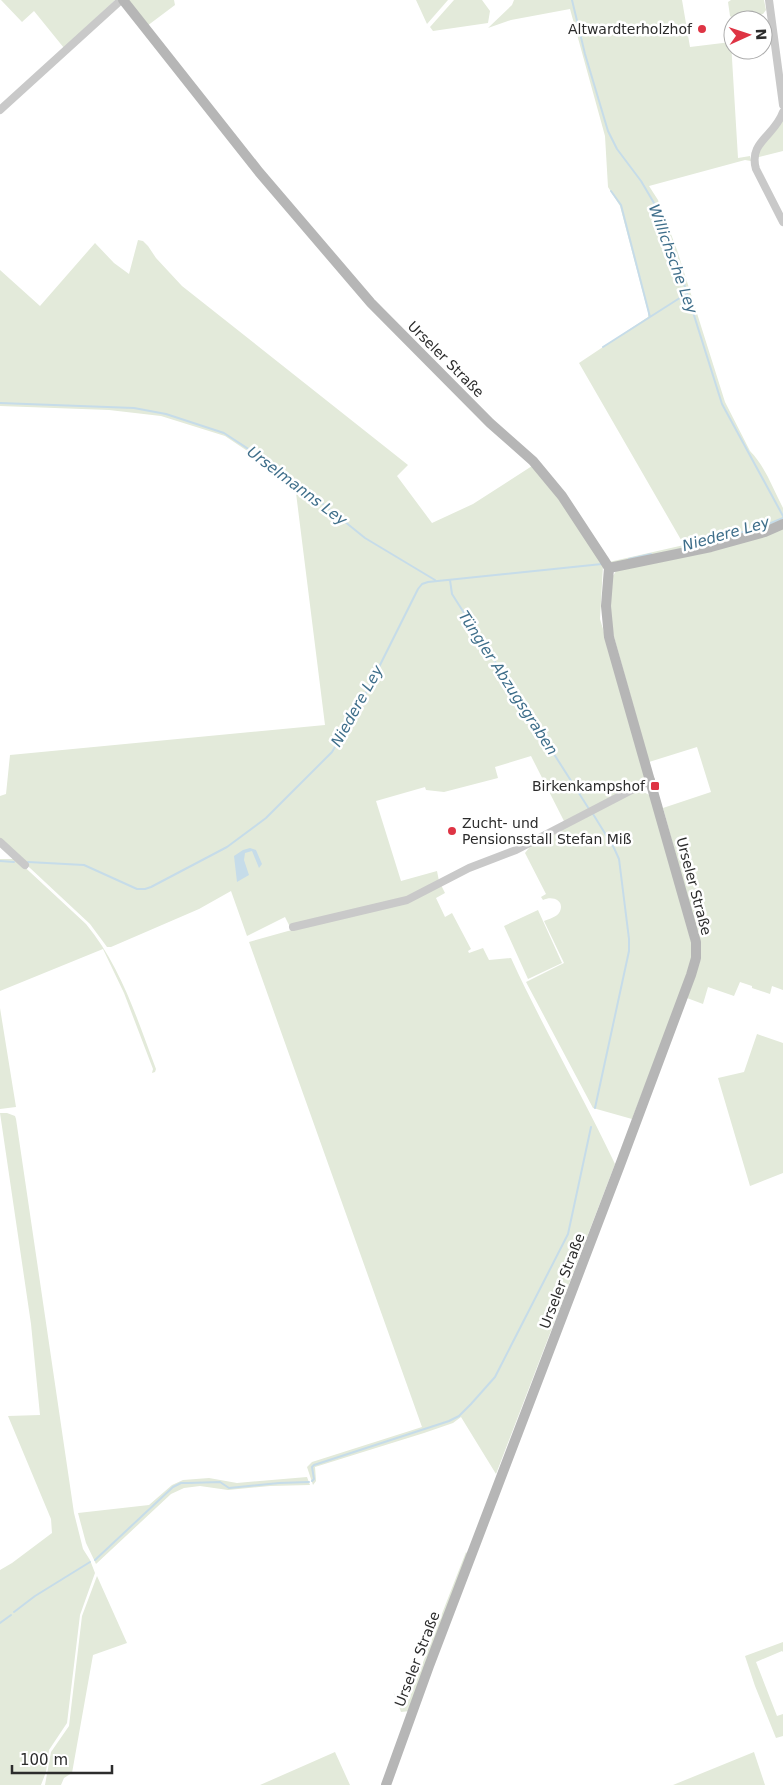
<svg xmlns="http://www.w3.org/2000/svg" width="783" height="1785" viewBox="0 0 783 1785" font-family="'DejaVu Sans',sans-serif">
  <rect width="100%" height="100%" fill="#fff"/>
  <!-- green -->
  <path fill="#e3eada" d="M1,0H115L64,48L34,11L22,22Z
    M127,0H174L175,5L147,26Z
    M416,0H448L427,24Z
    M454,0H482L490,11L488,23L433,31L430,27Z
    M514,0H682L690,47L731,42L738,158L750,156L751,161L745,160L649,186L658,200L677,250L725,402L750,451C765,466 773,489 783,508V990L772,986L770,994L752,988V986L740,982L734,996L708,987L703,1004L687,998L701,958V946L663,808L711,792L697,747L649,762L609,619L611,579L616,571L743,536L612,566L609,562L684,545L579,363L648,317V312L620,206L608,187L605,136L570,9L511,20L488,28L512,5Z
    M731,0H764L766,10L763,14L734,19L730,16L728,2Z
    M783,119V151L755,158L756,152Z
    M138,240L143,241L148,246L156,258L182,286L408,465L397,476L432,523L473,504L532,466L560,498L603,566L600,619L647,776L645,780L565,823L531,756L495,767L498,778L444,792L426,790L425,787L376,801L401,881L437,871L439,881L406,898L292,926L289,925L285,917L247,936L231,891L199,909L111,947H107L90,924L0,840V796L6,794L10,755L325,725L295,485L282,474L225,436L161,416L109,410L0,406V270L40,306L95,243L114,263L129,274Z
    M638,789L653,797L685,908L694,958L632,1119L593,1108L526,982L564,963L544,921C549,919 556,917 559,913C566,901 553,895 543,900L541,897L546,894L525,853L532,844Z
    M0,859H16L86,924C121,966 137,1019 156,1069L155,1072L152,1073L153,1069L124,993L103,949L0,991Z
    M441,885L445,893L436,898L445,917L452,913L471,949L468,951L469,953L483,948L489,960L511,958C543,1028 582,1094 615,1164L496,1474L461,1417L453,1423L424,1433L315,1467L316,1481L313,1485L307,1467L312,1462L422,1427L249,942L288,931L405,903Z
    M538,910L562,963L528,979L504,926Z
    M0,1008L16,1107L0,1109Z
    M757,1034L783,1043V1173L750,1186L718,1078L744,1072Z
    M0,1113H7L15,1116L16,1119L74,1513L83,1549L90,1560L95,1573L80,1615L67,1723L49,1750L46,1772L41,1785H0V1570L12,1563L52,1533L51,1519L8,1416L40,1415L31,1324Z
    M307,1477L310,1485L270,1486L228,1490L200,1486L184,1488L171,1494L96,1564L86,1543L78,1513L149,1505L172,1485L183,1480L209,1478L237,1483Z
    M466,1552L469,1556L410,1711L401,1712L393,1691L400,1706H406Z
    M97,1576L127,1643L93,1655L72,1773L64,1778L61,1785H45L51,1752L69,1726L82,1616Z
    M783,1642V1652L782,1651L756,1662L777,1716L783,1714V1736L776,1738L755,1686L745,1656Z
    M335,1752L350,1785H260Z
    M754,1752L765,1785H673Z"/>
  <!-- water -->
  <path fill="#c6dce9" d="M250,848L256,850L262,864L259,868L252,851L245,853L244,860L249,875L237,882L234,856L243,850Z"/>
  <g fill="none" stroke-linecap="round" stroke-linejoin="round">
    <!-- stream -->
    <path stroke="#c6dce9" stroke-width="2" d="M572,0L585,54L608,131L617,149L641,181L654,203L674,252L722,404L783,516
      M611,191L621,205L650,317
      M603,347L686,294
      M0,403L134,408L166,414L224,433L282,471L365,538L435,580
      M707,543L771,523L783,518
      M629,559L651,554
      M450,580L452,594L589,809
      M593,814L614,848L619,859L629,939V951L595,1108
      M0,861L14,862
      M28,862L84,865L137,889H145L151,887L227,847L266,818L332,752L363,699L418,589L422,584L428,582L602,564
      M312,1481L314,1479L312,1467L314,1465L449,1421L459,1416L471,1404L495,1377L568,1234L591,1127
      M95,1560L173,1487L181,1483H188L220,1482L229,1488L279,1483L309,1482
      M14,1612L35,1596L90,1562
      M0,1623L11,1615"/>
    <!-- street -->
    <path stroke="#c9c9c9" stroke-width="8" d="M769,0L783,105
      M0,110L121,0
      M783,112C775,136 748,142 756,169L783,222
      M0,842L25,865
      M293,927L407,900L469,868L516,850L651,780"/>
    <!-- secondary -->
    <path stroke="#b6b6b6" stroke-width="10" d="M123,0L259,172L371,303L490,423L533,461L562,496L604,560L609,568L606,606L609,637L696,942V958L691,975L620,1165L429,1666L386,1785
      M609,568L711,547L765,532L783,524"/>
  </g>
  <!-- markers -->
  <g fill="#de3444" stroke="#fff" stroke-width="2">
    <circle cx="702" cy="29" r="5"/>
    <rect x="650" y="781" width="10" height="10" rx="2.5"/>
    <circle cx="452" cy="831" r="5"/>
  </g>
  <g text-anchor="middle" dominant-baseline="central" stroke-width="5" stroke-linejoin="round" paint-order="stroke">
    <!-- poi labels -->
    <g font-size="14" fill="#2c2c2c" stroke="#fff" text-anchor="end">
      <text x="692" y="29">Altwardterholzhof</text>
      <text x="645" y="786">Birkenkampshof</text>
      <text x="462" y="823" text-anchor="start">Zucht- und<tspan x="462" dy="16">Pensionsstall Stefan Miß</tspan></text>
    </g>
    <!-- street labels -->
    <g font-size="14" fill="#2c2c2c" stroke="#fff">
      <text transform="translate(446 359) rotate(45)">Urseler Straße</text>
      <text transform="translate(694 886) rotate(75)">Urseler Straße</text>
      <text transform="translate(562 1281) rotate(-69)">Urseler Straße</text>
      <text transform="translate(417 1659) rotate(-69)">Urseler Straße</text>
    </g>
    <!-- water labels -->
    <g font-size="15" font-style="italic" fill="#3e6e8a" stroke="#fff">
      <text transform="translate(673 259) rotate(70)">Willichsche Ley</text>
      <text transform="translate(297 486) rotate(37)">Urselmanns Ley</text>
      <text transform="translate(726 534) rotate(-16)">Niedere Ley</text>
      <text transform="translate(508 683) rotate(57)">Tüngler Abzugsgraben</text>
      <text transform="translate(357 706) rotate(-61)">Niedere Ley</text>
    </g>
  </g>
  <!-- north arrow -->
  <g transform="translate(748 35) rotate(87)"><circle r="24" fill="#ffffff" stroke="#ababab"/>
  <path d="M0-4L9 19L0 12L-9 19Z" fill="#de3444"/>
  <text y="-8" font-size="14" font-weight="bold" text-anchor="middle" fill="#2c2c2c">N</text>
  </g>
  <!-- scale -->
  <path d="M12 1765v8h100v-8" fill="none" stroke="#2c2c2c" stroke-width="2.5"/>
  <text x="20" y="1765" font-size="15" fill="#2c2c2c" stroke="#ffffff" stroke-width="4" paint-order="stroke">100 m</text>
</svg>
